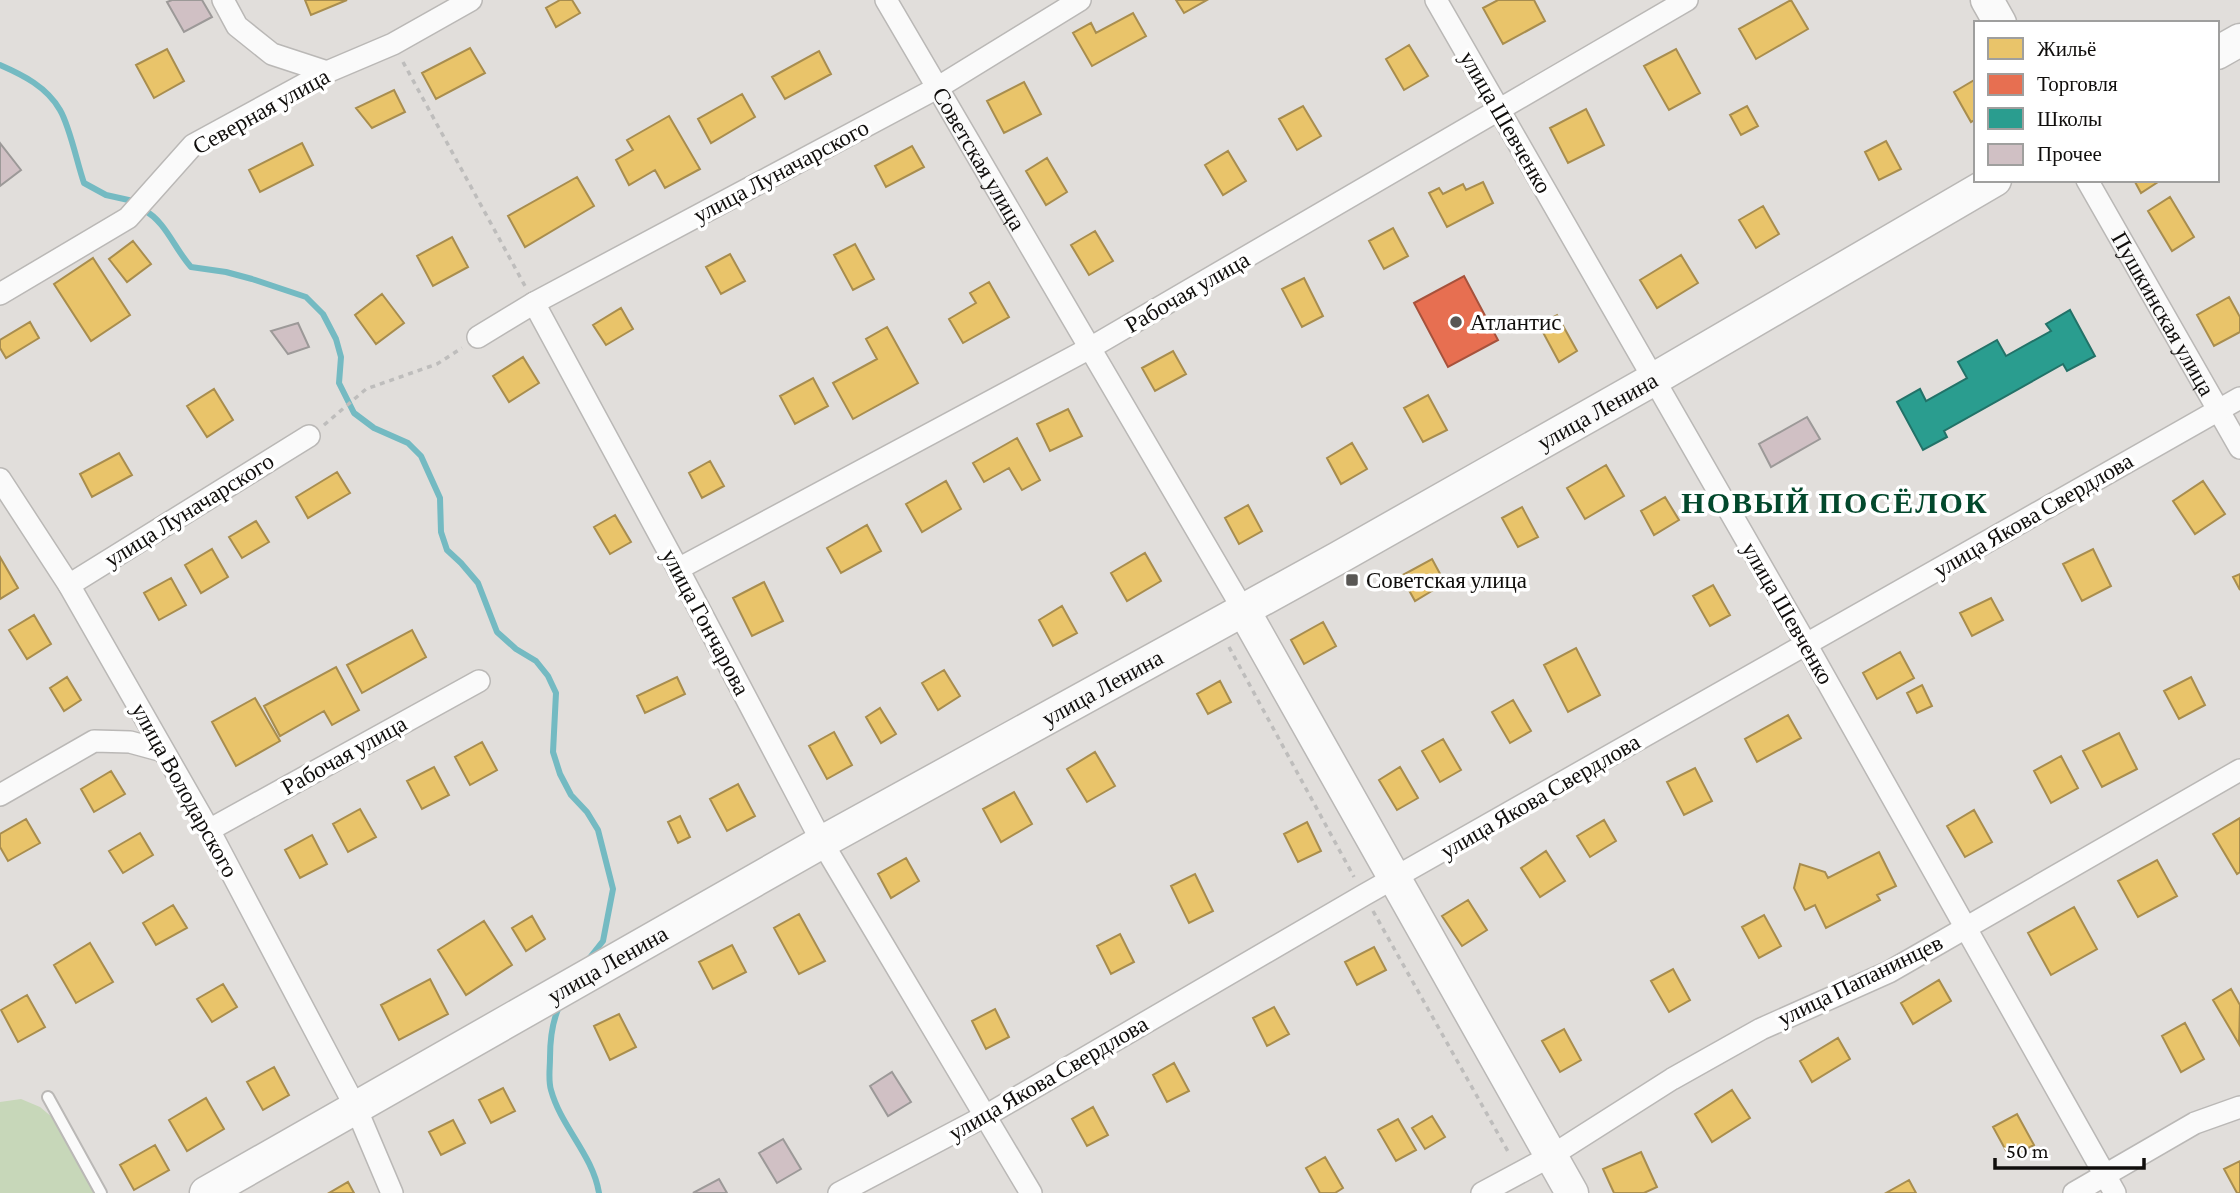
<svg xmlns="http://www.w3.org/2000/svg" width="2240" height="1193" viewBox="0 0 2240 1193" font-family="'Crimson Pro',serif">
  <rect width="100%" height="100%" fill="#e1dedb"/>
  <!-- green -->
  <path fill="#c7d7b9" d="M21,1099L40,1107L65,1128L101,1193H0V1102Z"/>
  <!-- homes -->
  <path fill="#e9c46a" stroke="#a88d4e" stroke-width="2" d="M305,0H347L311,15Z
    M560,0H572L580,13L556,27L546,8Z
    M1176,0H1207L1184,13Z
    M1498,0H1534L1545,21L1503,44L1483,8Z
    M1791,0L1808,29L1756,59L1739,29Z
    M1133,13L1146,36L1092,66L1073,33L1091,23L1096,33Z
    M1409,45L1428,76L1404,90L1386,59Z
    M470,48L485,73L436,99L422,73Z
    M167,49L184,81L154,98L136,65Z
    M1676,49L1700,93L1669,110L1644,66Z
    M819,51L831,74L785,99L772,77Z
    M1976,79V119L1971,122L1954,92Z
    M1024,82L1041,114L1004,133L987,101Z
    M394,90L405,112L372,128L356,108Z
    M742,94L755,117L711,143L698,119Z
    M1303,106L1321,136L1297,150L1279,119Z
    M1747,106L1758,126L1741,135L1730,115Z
    M1586,109L1604,145L1568,163L1550,128Z
    M669,116L700,169L665,188L655,170L629,185L616,160L633,150L627,140Z
    M1886,141L1901,169L1879,180L1865,152Z
    M302,143L313,165L260,192L249,170Z
    M912,146L924,167L886,187L875,166Z
    M1228,151L1246,181L1223,195L1205,165Z
    M1047,158L1067,192L1046,205L1026,171Z
    M577,177L594,206L525,247L508,216Z
    M2134,180H2161L2141,193Z
    M1483,182L1493,203L1447,227L1429,193L1439,188L1443,194L1463,184L1466,190Z
    M2170,197L2194,237L2172,251L2148,211Z
    M1763,206L1779,234L1756,248L1739,220Z
    M1393,228L1408,256L1384,269L1369,241Z
    M1095,231L1113,261L1089,275L1071,245Z
    M452,237L468,267L433,286L417,256Z
    M133,241L151,264L127,282L109,259Z
    M855,244L874,279L853,290L834,255Z
    M730,254L745,281L721,294L706,267Z
    M1681,255L1698,283L1657,308L1640,280Z
    M93,258L130,315L91,341L54,284Z
    M1304,278L1323,316L1302,327L1282,289Z
    M989,282L1009,317L963,343L949,319L976,303L970,293Z
    M382,294L404,323L376,344L355,315Z
    M2229,297L2240,317V332L2214,346L2197,315Z
    M621,308L633,329L606,345L593,325Z
    M1557,315L1577,351L1559,362L1539,325Z
    M30,322L39,338L6,358L0,348V340Z
    M887,327L918,383L853,419L833,383L877,359L866,339Z
    M1173,351L1186,374L1155,391L1142,368Z
    M523,357L539,383L509,402L493,376Z
    M813,378L828,406L795,424L780,396Z
    M214,389L233,420L207,437L187,406Z
    M1428,395L1447,430L1423,442L1404,408Z
    M1068,409L1082,436L1050,451L1037,424Z
    M1017,438L1040,480L1022,490L1009,468L984,482L973,463Z
    M1352,443L1367,469L1341,484L1327,458Z
    M119,453L132,475L92,497L80,474Z
    M710,461L724,486L702,498L689,473Z
    M1606,465L1624,496L1585,519L1567,488Z
    M337,472L350,493L308,518L296,497Z
    M946,481L961,509L922,532L906,504Z
    M2203,481L2225,514L2195,534L2173,501Z
    M1665,497L1679,520L1654,535L1641,511Z
    M1248,505L1262,531L1239,544L1225,518Z
    M1522,507L1538,537L1518,547L1502,518Z
    M615,515L631,542L610,554L594,527Z
    M256,521L269,542L242,558L229,537Z
    M867,525L881,551L841,573L827,548Z
    M212,549L228,577L201,593L185,565Z
    M2093,549L2111,586L2082,601L2063,564Z
    M1145,553L1161,581L1127,601L1111,573Z
    M0,557L18,588L0,599Z
    M1432,559L1445,583L1415,601L1401,576Z
    M2240,574V590L2233,577Z
    M171,578L186,605L159,620L144,593Z
    M764,582L783,621L752,636L733,598Z
    M1713,585L1730,615L1710,626L1693,596Z
    M1991,598L2003,620L1972,636L1960,613Z
    M1062,606L1077,633L1053,646L1039,620Z
    M34,615L51,644L27,659L9,630Z
    M1323,622L1336,646L1304,664L1291,640Z
    M412,630L426,657L362,693L347,665Z
    M1576,648L1600,695L1568,712L1544,665Z
    M1900,652L1914,678L1877,699L1863,673Z
    M336,667L359,710L332,725L324,711L280,736L264,706Z
    M944,670L960,696L938,710L922,683Z
    M67,677L81,700L64,711L50,688Z
    M677,677L685,694L645,713L637,696Z
    M2191,677L2205,705L2179,719L2164,691Z
    M1220,681L1231,702L1208,714L1197,694Z
    M1922,685L1932,706L1917,713L1907,693Z
    M255,698L280,741L236,766L212,722Z
    M1513,700L1531,731L1510,743L1492,712Z
    M880,708L896,734L881,743L866,717Z
    M1788,715L1801,738L1757,762L1745,739Z
    M834,732L852,765L827,779L809,746Z
    M2119,733L2137,769L2102,787L2083,751Z
    M1443,739L1461,770L1440,782L1422,751Z
    M482,742L497,770L470,785L455,757Z
    M1095,752L1115,786L1087,802L1067,769Z
    M2061,756L2078,788L2051,803L2034,771Z
    M434,767L449,795L422,809L407,781Z
    M1400,767L1418,798L1397,810L1379,780Z
    M1695,768L1712,801L1684,815L1667,782Z
    M111,771L125,794L94,812L81,789Z
    M738,784L755,816L727,831L710,799Z
    M1014,792L1032,824L1001,842L983,809Z
    M360,809L376,837L348,852L333,824Z
    M1974,810L1992,842L1965,857L1947,826Z
    M680,816L690,837L678,843L668,822Z
    M2240,818V872L2237,874L2213,834Z
    M26,819L40,843L8,861L0,847V834Z
    M1604,820L1616,841L1590,857L1577,836Z
    M1307,822L1321,851L1298,862L1284,834Z
    M140,833L153,855L123,873L109,851Z
    M312,835L327,864L300,878L285,850Z
    M1546,851L1565,881L1540,897L1521,868Z
    M1879,852L1896,886L1877,895L1880,900L1826,928L1815,905L1805,910L1794,888L1800,864L1825,872L1828,878Z
    M906,858L919,881L891,898L878,874Z
    M2157,860L2177,896L2138,917L2118,881Z
    M1195,874L1213,911L1189,923L1171,886Z
    M1468,900L1487,930L1462,946L1442,916Z
    M173,905L187,928L156,945L143,923Z
    M2074,907L2097,949L2051,975L2028,933Z
    M799,914L825,961L799,974L774,928Z
    M1764,915L1781,946L1759,958L1742,927Z
    M532,916L545,939L526,951L512,928Z
    M484,921L512,965L466,995L438,950Z
    M1120,934L1134,962L1111,974L1097,946Z
    M90,943L113,982L76,1003L54,965Z
    M732,945L746,972L713,989L699,962Z
    M1374,947L1386,970L1357,985L1345,962Z
    M1673,969L1690,1000L1669,1012L1651,981Z
    M430,979L448,1014L399,1040L381,1005Z
    M1939,980L1951,1001L1913,1024L1901,1003Z
    M223,984L237,1007L212,1022L197,999Z
    M2231,989L2240,1005L2239,1044L2213,1000Z
    M27,995L45,1027L18,1042L1,1010Z
    M1274,1007L1289,1034L1267,1046L1253,1018Z
    M995,1009L1009,1037L986,1049L972,1021Z
    M619,1014L636,1047L610,1060L594,1026Z
    M2185,1023L2204,1059L2181,1072L2162,1036Z
    M1564,1029L1581,1060L1560,1072L1542,1041Z
    M1838,1038L1850,1059L1812,1082L1800,1061Z
    M1174,1063L1189,1091L1167,1102L1153,1075Z
    M274,1067L289,1095L263,1110L247,1082Z
    M503,1088L515,1111L491,1123L479,1100Z
    M1732,1090L1750,1118L1712,1142L1695,1114Z
    M206,1098L224,1129L187,1151L169,1120Z
    M1093,1107L1108,1135L1087,1146L1072,1119Z
    M2017,1114L2034,1145L2010,1158L1993,1127Z
    M1432,1116L1445,1137L1425,1149L1412,1128Z
    M1398,1119L1416,1150L1396,1161L1378,1130Z
    M453,1120L465,1143L441,1155L429,1132Z
    M155,1145L169,1170L134,1190L120,1165Z
    M1641,1152L1657,1187L1644,1193H1614L1603,1169Z
    M1325,1157L1343,1188L1335,1193H1320L1306,1168Z
    M2240,1161V1193H2237L2224,1169Z
    M1909,1180L1916,1193H1886Z
    M348,1182L354,1193H329Z"/>
  <!-- shops -->
  <path fill="#e76f51" stroke="#a6523c" stroke-width="2" d="M1464,276L1498,340L1448,367L1414,303Z"/>
  <!-- schools -->
  <path fill="#2a9d8f" stroke="#227268" stroke-width="2" d="M2070,310L2095,356L2067,371L2063,364L1944,431L1947,437L1923,450L1897,402L1920,389L1926,401L1967,378L1958,362L1997,340L2006,356L2051,331L2046,324Z"/>
  <g fill="none" stroke-linecap="round" stroke-linejoin="round">
    <!-- stream -->
    <path stroke="#74bac2" stroke-width="6" d="M0,65C23,75 47,87 60,110C70,127 77,163 84,183L106,195L133,201
      M144,210C166,222 174,248 191,267L226,272L252,279L306,297L323,314L336,339L341,357L339,383L354,413L374,428L408,443L421,456L440,498L441,532L447,550L461,563L478,583L497,632L516,649L536,661L548,676L556,693L553,752L560,774L571,795L587,812L598,830L613,889L603,941L588,960
      M560,1005C552,1021 550,1040 550,1058C550,1068 548,1080 551,1090C561,1127 593,1155 599,1193"/>
  </g>
  <!-- building -->
  <path fill="#d0c0c4" stroke="#9c9998" stroke-width="2" d="M172,0H202L212,17L184,32L167,2Z
    M0,143L21,170L0,186Z
    M298,323L309,347L288,354L271,331Z
    M1807,417L1820,439L1771,467L1759,444Z
    M892,1072L911,1102L888,1116L870,1086Z
    M783,1139L801,1169L777,1183L759,1153Z
    M719,1179L727,1193H693Z"/>
  <g fill="none" stroke-linecap="round" stroke-linejoin="round">
    <defs>
      <path id="lane" d="M48,1097L101,1193"/>
      <g id="street">
        <path d="M223,0L237,26L272,54L327,72"/>
        <path id="s1" d="M886,0L1244,611"/>
        <path d="M1436,0L1806,644L2115,1193"/>
        <path id="s2" d="M2087,180L2240,448"/>
        <path d="M0,294L128,218L193,145L327,72L393,44L471,0"/>
        <path d="M534,303L678,569L822,842L1031,1193"/>
        <path d="M478,337L534,303L937,88L1080,0"/>
        <path d="M0,479L69,585L209,830L356,1108L392,1193"/>
        <path d="M678,569L1090,348L1687,0"/>
        <path d="M69,585L309,436"/>
        <path d="M0,795L94,741L130,742L163,751"/>
        <path d="M209,830L479,681"/>
        <path d="M839,1193L987,1115L1364,895L2240,398"/>
        <path d="M1482,1193L1551,1156L1672,1079L1761,1029L1889,972L2240,770"/>
        <path d="M2074,1193L2195,1123L2240,1107"/>
      </g>
      <g id="secondary">
        <path d="M1987,0L2000,23"/>
        <path d="M2217,53L2240,40"/>
        <path d="M1244,611L1572,1193"/>
        <path id="s3" d="M206,1193L822,842L1338,558L1654,379L1995,180"/>
      </g>
    </defs>
    <!-- lane casing -->
    <use href="#lane" stroke="#bab8b6" stroke-width="14"/>
    <!-- street casing -->
    <use href="#street" stroke="#bab8b6" stroke-width="24"/>
    <!-- secondary casing -->
    <use href="#secondary" stroke="#bab8b6" stroke-width="35"/>
    <!-- path -->
    <path stroke="#bebdbc" stroke-width="3.5" stroke-dasharray="5 5" stroke-linecap="butt" d="M403,62L525,286
      M324,425L366,389L437,364L462,348
      M1229,647L1354,877
      M1373,911L1510,1155"/>
    <!-- lane -->
    <use href="#lane" stroke="#fafafa" stroke-width="10"/>
    <!-- street -->
    <use href="#street" stroke="#fafafa" stroke-width="21"/>
    <!-- secondary -->
    <use href="#secondary" stroke="#fafafa" stroke-width="32"/>
  </g>
  <!-- markers -->
  <g fill="#595754" stroke="#fff" stroke-width="2.5">
    <circle cx="1456" cy="322" r="7"/>
    <rect x="1345" y="573" width="14" height="14" rx="3.5"/>
  </g>
  <g text-anchor="middle" dominant-baseline="central" stroke-width="7" stroke-linejoin="round" paint-order="stroke">
    <!-- street labels -->
    <g font-size="23" fill="#100e0c" stroke="#fff">
      <text transform="translate(261 111) rotate(-29)">Северная улица</text>
      <text transform="translate(1506 122) rotate(60)">улица Шевченко</text>
      <text stroke="none"><textPath href="#s1" startOffset="184">Советская улица</textPath></text>
      <text transform="translate(781 171) rotate(-28)">улица Луначарского</text>
      <text transform="translate(1187 292) rotate(-30)">Рабочая улица</text>
      <text stroke="none"><textPath href="#s2" startOffset="154">Пушкинская улица</textPath></text>
      <text stroke="none"><textPath href="#s3" startOffset="1596">улица Ленина</textPath></text>
      <text transform="translate(189 510) rotate(-32)">улица Луначарского</text>
      <text transform="translate(2033 515) rotate(-30)">улица Якова Свердлова</text>
      <text transform="translate(1788 613) rotate(60)">улица Шевченко</text>
      <text transform="translate(706 622) rotate(62)">улица Гончарова</text>
      <text stroke="none"><textPath href="#s3" startOffset="1029">улица Ленина</textPath></text>
      <text transform="translate(344 755) rotate(-29)">Рабочая улица</text>
      <text transform="translate(185 790) rotate(61)">улица Володарского</text>
      <text transform="translate(1540 796) rotate(-30)">улица Якова Свердлова</text>
      <text stroke="none"><textPath href="#s3" startOffset="462">улица Ленина</textPath></text>
      <text transform="translate(1860 980) rotate(-26)">улица Папанинцев</text>
      <text transform="translate(1048 1078) rotate(-30)">улица Якова Свердлова</text>
    </g>
    <!-- poi labels -->
    <g font-size="23" fill="#100e0c" stroke="#fff" text-anchor="start">
      <text x="1470" y="322">Атлантис</text>
      <text x="1366" y="580">Советская улица</text>
    </g>
    <!-- district labels -->
    <g font-size="30" font-weight="bold" letter-spacing="2" fill="#02482c" stroke="#fff">
      <text x="1835" y="502">НОВЫЙ ПОСЁЛОК</text>
    </g>
  </g>
  <!-- legend -->
  <rect x="1974" y="21" width="245" height="161" fill="#ffffff" stroke="#9f9f9e" stroke-width="2"/>
  <rect x="1988" y="38" width="35" height="21" fill="#e9c46a" stroke="#9f9f9e" stroke-width="2"/>
  <text x="2037" y="56" font-size="21" fill="#100e0c">Жильё</text>
  <rect x="1988" y="74" width="35" height="21" fill="#e76f51" stroke="#9f9f9e" stroke-width="2"/>
  <text x="2037" y="91" font-size="21" fill="#100e0c">Торговля</text>
  <rect x="1988" y="108" width="35" height="21" fill="#2a9d8f" stroke="#9f9f9e" stroke-width="2"/>
  <text x="2037" y="126" font-size="21" fill="#100e0c">Школы</text>
  <rect x="1988" y="144" width="35" height="21" fill="#d0c0c4" stroke="#9f9f9e" stroke-width="2"/>
  <text x="2037" y="161" font-size="21" fill="#100e0c">Прочее</text>
  <!-- scale -->
  <path d="M1995 1158v10h149v-10" fill="none" stroke="#100e0c" stroke-width="3.5"/>
  <text x="2006" y="1158" font-size="21" fill="#100e0c" stroke="#ffffff" stroke-width="5" paint-order="stroke">50 m</text>
</svg>
